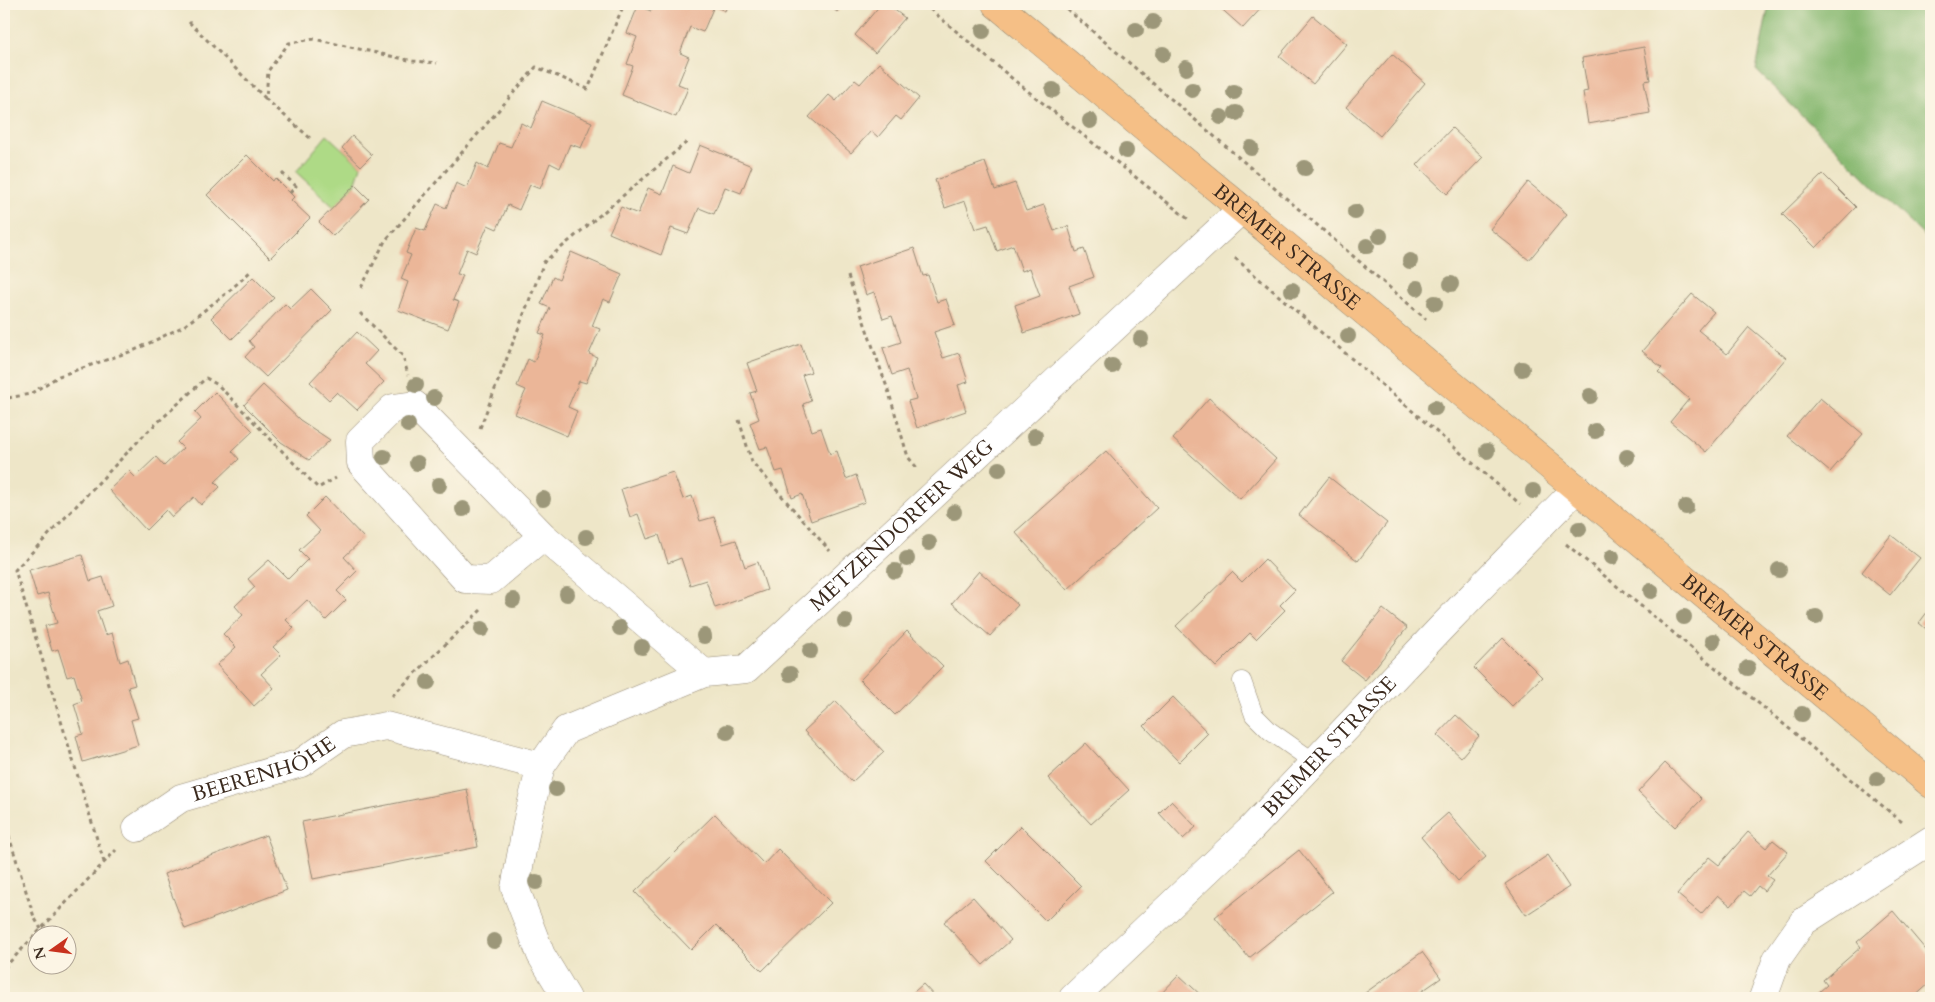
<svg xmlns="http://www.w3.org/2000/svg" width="1935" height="1002" viewBox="0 0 1935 1002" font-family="Cardo,serif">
  <rect width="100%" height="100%" fill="#fcf5e5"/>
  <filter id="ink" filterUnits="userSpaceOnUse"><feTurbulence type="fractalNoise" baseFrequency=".02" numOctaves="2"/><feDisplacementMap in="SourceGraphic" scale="10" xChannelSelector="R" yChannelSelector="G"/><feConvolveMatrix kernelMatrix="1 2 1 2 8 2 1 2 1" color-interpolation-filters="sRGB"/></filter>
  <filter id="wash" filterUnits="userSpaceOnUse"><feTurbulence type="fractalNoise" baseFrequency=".0096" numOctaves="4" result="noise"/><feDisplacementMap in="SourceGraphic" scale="20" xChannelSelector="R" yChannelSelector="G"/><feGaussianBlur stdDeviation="1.12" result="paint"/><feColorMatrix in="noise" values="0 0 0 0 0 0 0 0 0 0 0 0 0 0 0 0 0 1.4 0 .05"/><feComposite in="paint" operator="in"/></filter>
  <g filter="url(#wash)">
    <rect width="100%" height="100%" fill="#eee6c8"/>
    <!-- green -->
    <path fill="#aeda86" stroke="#748252" d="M327,135L361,166L355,185L334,207L296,172Z"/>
    <!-- forest -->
    <path fill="#8aba73" stroke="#627248" d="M1769,4H1931V243L1756,70Z"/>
    <g id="blocks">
      <!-- building -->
      <path fill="#ebb698" d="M653,4H728L725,11L714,6L703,32L690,27L680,53L689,57L678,84L688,88L676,117L622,95L633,66L627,64L637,37L627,33L638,6L651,11Z
        M827,4H844L837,12Z
        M881,4H887L905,18L875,53L855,35Z
        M1216,4H1265L1243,28Z
        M1313,16L1347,44L1313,84L1279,56Z
        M1644,47L1650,80L1644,81L1650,113L1588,124L1583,92L1588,91L1582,58Z
        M1392,54L1425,83L1380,136L1346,107Z
        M879,63L919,98L901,120L896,116L878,137L871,131L851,153L809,117L829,95L836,101L855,80L860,84Z
        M542,101L592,122L581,148L570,144L560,168L550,163L540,189L530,185L519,210L508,205L497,229L488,225L476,253L467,249L457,274L463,275L453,300L459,302L448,329L398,310L408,282L401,279L411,255L406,253L416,228L425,231L437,204L446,208L456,183L467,188L477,163L488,169L499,143L511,147L521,123L531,128Z
        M1452,128L1483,157L1447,194L1417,165Z
        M352,136L372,155L361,166L342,148Z
        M700,145L752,166L741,193L725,187L714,214L699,208L688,234L671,228L661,255L609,233L621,207L638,214L648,188L662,194L673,166L689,173Z
        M247,155L273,181L275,178L294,197L291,200L310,218L270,258L207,195Z
        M985,162L995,190L1015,183L1026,211L1044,205L1054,231L1068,226L1076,252L1084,249L1094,277L1069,286L1079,314L1024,333L1015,305L1040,296L1030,268L1022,271L1013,245L997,251L988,225L975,229L965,201L945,208L935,180Z
        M1823,174L1856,207L1816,248L1782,214Z
        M1528,182L1567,214L1529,260L1490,229Z
        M355,185L369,199L333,236L319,222Z
        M914,248L923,276L928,275L937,302L946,299L955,325L934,332L943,358L959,353L968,382L958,385L966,411L917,428L908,401L916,399L907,370L892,375L883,348L901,342L892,316L883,319L874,292L866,295L857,267Z
        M571,252L622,274L610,302L603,299L592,326L600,329L589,354L597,357L586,383L579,381L568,407L577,411L567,436L515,414L526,390L517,386L528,359L534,362L545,335L539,333L550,308L541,304L553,277L559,280Z
        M253,277L274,298L232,339L211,318Z
        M311,289L332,310L266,377L245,357L254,347L249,341L285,304L290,309Z
        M1692,294L1714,312L1698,330L1727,354L1749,327L1786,358L1706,452L1670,422L1689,399L1658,372L1662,368L1642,351Z
        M357,332L377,351L365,364L384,382L357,410L337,392L329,400L310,382Z
        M801,344L811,372L802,375L811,401L803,404L812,431L821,428L830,454L837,451L846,479L856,475L865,502L811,521L802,494L792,498L783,470L776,472L767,447L760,449L750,423L759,419L750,393L757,391L747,363Z
        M263,385L300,420L330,440L309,460L281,442L244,405Z
        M215,392L253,431L232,451L239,459L215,482L220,487L201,505L194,497L172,517L166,510L146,530L109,490L129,471L135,477L156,457L164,466L183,448L177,442L201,419L195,412Z
        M1209,398L1276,459L1240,499L1173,439Z
        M1820,398L1863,434L1830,472L1787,436Z
        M1106,451L1157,508L1067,590L1015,532Z
        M673,472L683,499L692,496L700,521L714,517L723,544L736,540L745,567L758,562L767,590L715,608L706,580L690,585L681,558L668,563L659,535L647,539L638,514L630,517L621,489Z
        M1329,477L1387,523L1358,561L1299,515Z
        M325,497L364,538L344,557L357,571L337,591L346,600L326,620L307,600L286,620L294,628L273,647L281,655L261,674L274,688L254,706L217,665L236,647L223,634L243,615L235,606L255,587L248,579L269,560L288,579L308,559L299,550L320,531L306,516Z
        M1891,535L1920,558L1890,595L1862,572Z
        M82,555L90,581L103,577L112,606L97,611L105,635L112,633L120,662L128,659L135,685L128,687L138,718L131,720L138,745L83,762L76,736L83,734L74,704L82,701L74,675L67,677L58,649L52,651L45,626L57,623L48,593L37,596L29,570Z
        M1265,559L1295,590L1280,605L1285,610L1256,639L1250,633L1216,667L1176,626L1232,572L1242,582Z
        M979,571L1018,605L990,636L952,603Z
        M1931,607V633L1919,623Z
        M1383,609L1407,628L1365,680L1341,661Z
        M907,631L943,666L895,715L860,680Z
        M1503,638L1542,677L1512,706L1474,668Z
        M1173,697L1208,733L1179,762L1144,726Z
        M836,701L884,752L852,782L804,731Z
        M1456,715L1479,736L1461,757L1437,735Z
        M1086,743L1129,790L1091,824L1048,778Z
        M1665,763L1702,799L1675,827L1638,792Z
        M467,789L478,847L313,879L302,822Z
        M1171,801L1196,827L1183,839L1159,813Z
        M1448,813L1486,857L1458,881L1421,837Z
        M715,814L764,864L778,849L831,903L762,971L716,925L691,950L635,892Z
        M1021,826L1081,886L1046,921L986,861Z
        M1748,832L1766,848L1773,840L1788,852L1767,876L1773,880L1764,891L1758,886L1750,896L1744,891L1731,906L1718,895L1701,914L1677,894L1709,857L1719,865Z
        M266,835L287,890L185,929L164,874Z
        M1299,850L1332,892L1249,958L1215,917Z
        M1548,855L1569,887L1526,915L1505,884Z
        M973,897L1011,940L983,965L944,922Z
        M1893,911L1931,956V982L1913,998H1812L1827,985L1823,980L1861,947L1857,942Z
        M1422,952L1441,978L1415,996L1416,998H1369L1365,993Z
        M1179,975L1204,998H1157Z
        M923,984L936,998H907Z"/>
    </g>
  </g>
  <g filter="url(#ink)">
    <use href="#blocks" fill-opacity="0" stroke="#948873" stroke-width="1"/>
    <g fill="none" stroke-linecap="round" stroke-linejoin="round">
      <defs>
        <path id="service" d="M1242,681L1254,715L1270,731L1314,762"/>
        <g id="minor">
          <path d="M543,536L415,405L393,408L360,441L361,463L465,579L491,580L543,536L704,673"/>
          <path id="s1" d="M137,828L181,798L301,763L343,734L386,726L541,766"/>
          <path id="s2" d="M567,998L541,955L515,888L529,813L541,766L566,730L704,673L746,669L1242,209"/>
          <path id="s3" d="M1073,998L1249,831L1440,629L1577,488"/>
          <path d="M1763,998L1777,959L1803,922L1931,840"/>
        </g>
        <g id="primary">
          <path id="s4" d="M996,4L1931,784"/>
        </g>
      </defs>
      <!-- service casing -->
      <use href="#service" stroke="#948873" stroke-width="19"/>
      <!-- minor casing -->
      <use href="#minor" stroke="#948873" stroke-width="29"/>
      <!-- primary casing -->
      <use href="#primary" stroke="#948873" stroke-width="29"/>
      <!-- path -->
      <path stroke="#948873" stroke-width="3" stroke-dasharray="4 4" stroke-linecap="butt" d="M924,4L1014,80L1188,219
        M1061,4L1426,319
        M189,22L266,99
        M310,138L266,99L268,71L289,43L314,39L413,61L437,63
        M282,173L296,186L290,193
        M1235,258L1520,504
        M848,276L889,393L908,457L918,469
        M361,288L385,241L536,67L588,89L624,4
        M360,313L403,356L408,375
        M8,398L30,394L59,376L135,350L184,326L228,292L250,272
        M739,420L752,462L830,551
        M480,428L544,262L687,142
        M1566,544L1902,822
        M392,696L481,610
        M4,820L34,917L41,929
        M104,862L15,570L144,435L206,378L218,385L318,488L336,478
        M4,968L116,850"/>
      <!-- service -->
      <use href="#service" stroke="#fff" stroke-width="18"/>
      <!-- minor -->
      <use href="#minor" stroke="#fff" stroke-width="28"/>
      <!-- primary -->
      <use href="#primary" stroke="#f5bf86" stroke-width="28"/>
    </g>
    <!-- trees -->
    <g fill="#9c9779">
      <circle cx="1153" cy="22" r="8"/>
      <circle cx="1136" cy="30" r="8"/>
      <circle cx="983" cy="31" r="8"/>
      <circle cx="1163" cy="54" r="8"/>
      <circle cx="1186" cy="68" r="8"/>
      <circle cx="1053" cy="90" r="8"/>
      <circle cx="1192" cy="90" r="8"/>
      <circle cx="1234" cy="92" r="8"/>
      <circle cx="1236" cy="113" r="8"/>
      <circle cx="1221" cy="117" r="8"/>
      <circle cx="1090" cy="121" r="8"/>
      <circle cx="1251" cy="148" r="8"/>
      <circle cx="1126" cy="151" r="8"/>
      <circle cx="1305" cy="168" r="8"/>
      <circle cx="1355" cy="212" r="8"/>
      <circle cx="1380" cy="236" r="8"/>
      <circle cx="1367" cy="246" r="8"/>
      <circle cx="1410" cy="261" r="8"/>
      <circle cx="1451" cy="284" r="8"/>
      <circle cx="1417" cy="288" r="8"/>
      <circle cx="1292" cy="290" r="8"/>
      <circle cx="1435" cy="303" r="8"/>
      <circle cx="1348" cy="336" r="8"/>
      <circle cx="1141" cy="339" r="8"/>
      <circle cx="1112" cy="366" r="8"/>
      <circle cx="1522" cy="369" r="8"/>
      <circle cx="416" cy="385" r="8"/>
      <circle cx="1590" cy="396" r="8"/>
      <circle cx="434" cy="398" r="8"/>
      <circle cx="1435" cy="408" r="8"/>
      <circle cx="408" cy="425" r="8"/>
      <circle cx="1595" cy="431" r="8"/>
      <circle cx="1035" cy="436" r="8"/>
      <circle cx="1487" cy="451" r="8"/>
      <circle cx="384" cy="457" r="8"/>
      <circle cx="1627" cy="457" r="8"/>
      <circle cx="417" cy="463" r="8"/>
      <circle cx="999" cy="469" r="8"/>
      <circle cx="439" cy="485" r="8"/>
      <circle cx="1533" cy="491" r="8"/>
      <circle cx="543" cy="499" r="8"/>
      <circle cx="1686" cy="507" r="8"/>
      <circle cx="463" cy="509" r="8"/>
      <circle cx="954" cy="512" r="8"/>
      <circle cx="1579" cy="529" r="8"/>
      <circle cx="586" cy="537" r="8"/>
      <circle cx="929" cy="543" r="8"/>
      <circle cx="1612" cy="557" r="8"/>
      <circle cx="907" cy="559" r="8"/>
      <circle cx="1779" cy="570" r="8"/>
      <circle cx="895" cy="571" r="8"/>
      <circle cx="1651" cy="591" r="8"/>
      <circle cx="567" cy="594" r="8"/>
      <circle cx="513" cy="600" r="8"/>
      <circle cx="1684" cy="617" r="8"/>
      <circle cx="1816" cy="617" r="8"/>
      <circle cx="845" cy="621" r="8"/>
      <circle cx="620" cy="628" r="8"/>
      <circle cx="482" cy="629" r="8"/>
      <circle cx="704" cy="636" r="8"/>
      <circle cx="1713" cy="641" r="8"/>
      <circle cx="642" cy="647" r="8"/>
      <circle cx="810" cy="651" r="8"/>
      <circle cx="1748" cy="668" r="8"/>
      <circle cx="790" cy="674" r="8"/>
      <circle cx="428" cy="682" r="8"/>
      <circle cx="1802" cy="714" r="8"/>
      <circle cx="727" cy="732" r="8"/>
      <circle cx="1877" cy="779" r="8"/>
      <circle cx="556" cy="789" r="8"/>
      <circle cx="536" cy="882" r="8"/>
      <circle cx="494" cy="941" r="8"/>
    </g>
  </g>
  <g text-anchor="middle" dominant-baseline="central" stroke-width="5" stroke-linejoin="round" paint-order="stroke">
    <!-- street labels -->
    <g font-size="21" fill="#3b2a1e" stroke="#fcf5e5">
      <text stroke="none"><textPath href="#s4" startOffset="379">BREMER STRASSE</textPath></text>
      <text stroke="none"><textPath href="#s2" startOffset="694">METZENDORFER WEG</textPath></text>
      <text stroke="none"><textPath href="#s4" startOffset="988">BREMER STRASSE</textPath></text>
      <text stroke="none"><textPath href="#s3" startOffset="359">BREMER STRASSE</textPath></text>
      <text stroke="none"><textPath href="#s1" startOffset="141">BEERENHÖHE</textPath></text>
    </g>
  </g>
  <!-- margin -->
  <rect width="1935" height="1002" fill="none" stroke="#fcf5e5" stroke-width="20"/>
  <!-- north arrow -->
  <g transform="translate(52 950) rotate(256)"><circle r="24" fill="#fcf5e5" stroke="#afa495"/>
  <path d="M0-4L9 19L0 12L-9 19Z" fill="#c8321e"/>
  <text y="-8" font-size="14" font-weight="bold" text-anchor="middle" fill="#3b2a1e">N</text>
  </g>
</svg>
